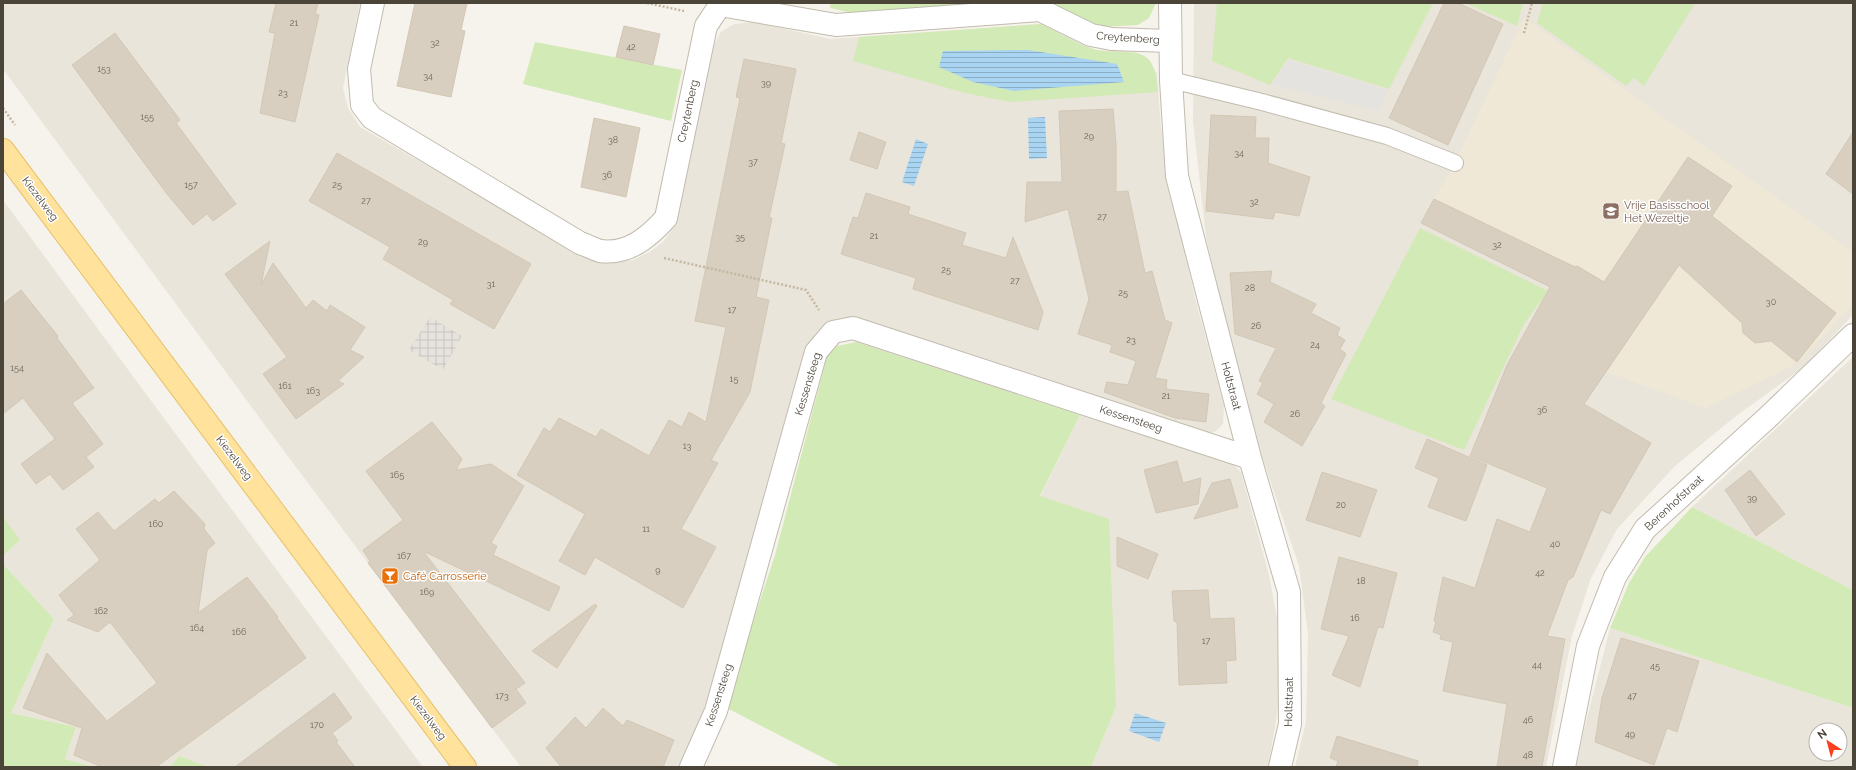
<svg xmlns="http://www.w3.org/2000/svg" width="1856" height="770" viewBox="0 0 1856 770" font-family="Raleway,sans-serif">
  <defs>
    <pattern id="industrial-grid" width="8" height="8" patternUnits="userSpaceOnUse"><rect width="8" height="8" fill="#e6e2dd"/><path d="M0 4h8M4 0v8" fill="none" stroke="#c7c3be"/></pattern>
    <pattern id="water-rules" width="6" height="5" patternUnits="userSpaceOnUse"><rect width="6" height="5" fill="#a9d4f2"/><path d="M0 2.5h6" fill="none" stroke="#8caec5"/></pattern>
  </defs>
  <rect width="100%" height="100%" fill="#f6f3ec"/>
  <!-- residential -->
  <path fill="#eae5da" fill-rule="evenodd" d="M3,3H360L343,88L348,108L360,127L579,253L611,262L633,260L651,251L663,242L671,231L674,225L713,47L721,32L734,24L754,22L830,39L1041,24L1096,50L1135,52L1149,60L1157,74L1161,128L1171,192L1195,298L1224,406L1223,424L1216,431L1205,434L837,323L709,696L691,743L678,767H521L284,451L3,69Z
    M1194,3H1853V315L1804,367L1736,416L1675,466L1617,529L1591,578L1572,636L1546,767H1295L1306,722L1308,634L1299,566L1244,403L1206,237L1193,121Z
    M3,200L129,371L423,767H209L179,756L170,767H94L65,759L76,727L11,713L54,619L3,564V556L20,540L3,516Z
    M1853,357V590L1692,507Z
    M1080,415L1231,463L1241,472L1269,575L1277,618L1279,696L1276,722L1268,767H1091L1116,707L1040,497Z
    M1610,628L1853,708V767H1576L1584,730ZM1816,730H1840V754H1816Z"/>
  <!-- industrial -->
  <path fill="url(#industrial-grid)" d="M430,317L462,336L443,370L409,350Z"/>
  <!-- education -->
  <path fill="#efe8d6" d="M1524,18L1853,252V304L1798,363L1706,408L1606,372L1556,290L1421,223L1455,163Z"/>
  <!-- green -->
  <path fill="#d2eab5" d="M831,3H1030L857,14L830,8Z
    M1047,3H1156L1149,18L1138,25L1101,27Z
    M1217,3H1433L1389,89L1288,58L1270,85L1212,61Z
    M1465,3H1523L1517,26Z
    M1543,3H1695L1644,86L1634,78L1626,86L1537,23Z
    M1041,24C1054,30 1084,48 1097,50C1134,56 1155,41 1158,92L1011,102L965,93L853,61L859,37Z
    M535,42L682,70L671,121L523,84Z
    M1420,228L1548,291L1524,324L1464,450L1331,399Z
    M856,342L1080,415L1040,496L1109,519L1116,707L1091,767H841L725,707L775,555L828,353L837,346Z
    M1692,507L1853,590V708L1610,628L1629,583L1645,557Z
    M3,516L20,540L3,556Z
    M3,564L54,619L11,713L76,727L65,759L94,767H3Z
    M179,756L209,767H170Z"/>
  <!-- parking -->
  <path fill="#e5e3e0" d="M1289,60L1388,90L1379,111L1272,85Z"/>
  <!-- water -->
  <path fill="url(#water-rules)" d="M1028,50L1117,64L1124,82L1014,91L973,82L939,67L943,51Z
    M1045,117L1047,158L1029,159L1028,118Z
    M916,139L928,144L914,186L902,182Z
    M1135,713L1166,723L1159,742L1129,731Z"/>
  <!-- building -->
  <path fill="#d8cfc1" stroke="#d3c7b4" d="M276,3H318L315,14L319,15L295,122L260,113L275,33L269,32Z
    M415,3H467L461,30L465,31L451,97L397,86Z
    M1444,3H1458L1503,24L1448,145L1389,118Z
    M624,26L660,34L653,65L616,57Z
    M115,33L180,120L176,123L236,204L213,221L207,214L193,225L167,194L72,65Z
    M744,59L796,69L781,143L785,144L769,218H772L756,297L769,300L757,358L750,392L711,460L718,463L681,529L716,547L683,608L595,557L585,575L559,561L585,514L517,475L544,428L550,432L559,418L596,437L601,429L649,456L669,420L682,427L689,412L706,422L726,327L695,321L740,98L736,97Z
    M1113,109L1116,144V192L1128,191L1145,273L1152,271L1165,320L1172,323L1155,378L1167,380L1166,389L1209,394L1206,422L1175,418L1104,392L1107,382L1128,385L1136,361L1110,352L1112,345L1078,334L1089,299L1068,209L1025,222L1027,182H1062L1059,111Z
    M1211,115L1256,117L1255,138H1269L1268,163L1310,177L1299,216L1275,212L1273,219L1206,211Z
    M594,118L640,128L626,197L581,187Z
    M859,132L886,142L877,169L850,160Z
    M1853,132V194L1826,174Z
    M337,153L531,264L494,329L450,304L453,300L383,259L390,247L309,201Z
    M1688,157L1732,186L1712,216L1836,313L1797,362L1771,341L1755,343L1743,333L1742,323L1679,265L1584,404L1651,443L1610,514L1601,510L1573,577L1568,580L1547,636L1565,639L1542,767H1497L1507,704L1443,691L1453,642L1440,639L1441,635L1433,632L1436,622L1434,621L1443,577L1475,588L1497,519L1530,532L1547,488L1470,456L1507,365L1550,287L1421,223L1434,199L1575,267L1577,266L1604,282Z
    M866,193L910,207L908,214L966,233L962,245L1006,258L1013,237L1043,312L1038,330L913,289L916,278L841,254L853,217L858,218Z
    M270,241L261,285L273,263L306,308L313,300L327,311L330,305L365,327L350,350L364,357L338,381L344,384L296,419L263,374L287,357L225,274Z
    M1272,271L1270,282L1316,304L1311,313L1340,328L1337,335L1345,340L1340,349L1346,354L1321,403L1325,406L1302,446L1264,422L1274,404L1257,394L1263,383L1259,381L1276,348L1235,334L1230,273Z
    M21,290L58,336L57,338L94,388L72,403L103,444L86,457L94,467L63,490L50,474L36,484L21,464L55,439L23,398L3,414V304Z
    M432,422L462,459L456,470L491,464L524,486L491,543L497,546L493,555L560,587L549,611L423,551L525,683L516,689L526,703L492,728L368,563L370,561L363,550L403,520L366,471Z
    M1427,439L1487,465L1466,521L1428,507L1439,478L1415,468Z
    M1177,461L1183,483L1201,478L1198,504L1156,513L1144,470Z
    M1750,470L1785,514L1756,536L1725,490Z
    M1322,472L1377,490L1360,537L1306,520Z
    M1230,479L1238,507L1194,519L1212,483Z
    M174,491L205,524L204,529L215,543L207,550L198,613L247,577L278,617L277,618L306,658L156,767H102L74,755L82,728L23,708L47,653L107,721L157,683L110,622L98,632L67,620L74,615L59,595L100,560L76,529L98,512L114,531L155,499L159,503Z
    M1117,537L1158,554L1148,579L1117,566Z
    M1339,557L1397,573L1383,628L1378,627L1360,687L1332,675L1349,636L1321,629Z
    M1208,590L1210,619L1234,618L1236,660L1226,661L1227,683L1179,685L1177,622L1174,621L1172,591Z
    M595,604L597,606L557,668L532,651Z
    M1621,638L1699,661L1677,732L1667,728L1654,765L1595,742L1602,698Z
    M334,693L352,718L332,733L338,741L336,742L355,767H235Z
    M603,708L623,726L627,720L674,740L663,767H561L546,748L575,717L586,728Z
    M1337,736L1418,761L1417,767H1336L1338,761L1330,758Z"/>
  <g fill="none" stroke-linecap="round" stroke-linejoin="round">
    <defs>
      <path id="lane" d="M1171,80L1262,102L1387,136L1455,163"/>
      <path id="street" d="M373,3L359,69L362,105L372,118L580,243C586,245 594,249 600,251C628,255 649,237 666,218L706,26L720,5
        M1170,3L1171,80L1177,176L1250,458L1289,592L1290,724L1280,767
        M720,5L836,25L1040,10L1091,35L1112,39L1170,41
        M691,767L716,711L816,352L833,332L853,328L1250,458
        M1564,767L1588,646L1615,577L1645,529L1767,418L1853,335"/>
      <path id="primary" d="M3,150L465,767"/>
    </defs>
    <!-- lane casing -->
    <use href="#lane" stroke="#c2bbae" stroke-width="18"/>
    <!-- street casing -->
    <use href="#street" stroke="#c2bbae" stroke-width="24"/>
    <!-- primary casing -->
    <use href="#primary" stroke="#e6c16a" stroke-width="24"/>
    <!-- path -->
    <path stroke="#c4b79f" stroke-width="2.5" stroke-dasharray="2 2" stroke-linecap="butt" d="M647,3L684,11
      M1524,33L1532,3
      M3,108L15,125
      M664,258L806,290L819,310"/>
    <!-- lane -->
    <use href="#lane" stroke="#fff" stroke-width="16"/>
    <!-- street -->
    <use href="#street" stroke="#fff" stroke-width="22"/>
    <!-- primary -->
    <use href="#primary" stroke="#ffe39c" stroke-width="22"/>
  </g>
  <!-- icons -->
  <defs>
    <symbol id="school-square" viewBox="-11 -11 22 22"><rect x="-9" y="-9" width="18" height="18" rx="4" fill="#8d6e63" stroke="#fff"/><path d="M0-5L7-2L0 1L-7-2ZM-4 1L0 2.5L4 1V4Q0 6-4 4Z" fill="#fff"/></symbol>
    <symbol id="bar-square" viewBox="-11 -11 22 22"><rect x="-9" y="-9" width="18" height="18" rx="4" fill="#e8710a" stroke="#fff"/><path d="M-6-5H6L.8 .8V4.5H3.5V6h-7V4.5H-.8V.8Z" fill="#fff"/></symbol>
  </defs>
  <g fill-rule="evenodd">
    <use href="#school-square" x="1601" y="201" width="20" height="20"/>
    <use href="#bar-square" x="380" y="566" width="20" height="20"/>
  </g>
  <g text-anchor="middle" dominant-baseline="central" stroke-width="3" stroke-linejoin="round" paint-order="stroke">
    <!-- number labels -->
    <g font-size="9" fill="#6e675b">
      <text x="294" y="23">21</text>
      <text x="435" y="43">32</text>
      <text x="631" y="47">42</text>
      <text x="104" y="69">153</text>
      <text x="428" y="76">34</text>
      <text x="766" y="83">39</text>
      <text x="283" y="93">23</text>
      <text x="147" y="117">155</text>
      <text x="1089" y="136">29</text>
      <text x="613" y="140">38</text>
      <text x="1239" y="153">34</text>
      <text x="753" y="162">37</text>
      <text x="607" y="175">36</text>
      <text x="191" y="185">157</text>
      <text x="337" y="185">25</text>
      <text x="366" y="201">27</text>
      <text x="1254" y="202">32</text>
      <text x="1102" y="217">27</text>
      <text x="874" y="236">21</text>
      <text x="740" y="237">35</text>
      <text x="423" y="242">29</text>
      <text x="1497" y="245">32</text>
      <text x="946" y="270">25</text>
      <text x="1015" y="281">27</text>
      <text x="491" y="284">31</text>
      <text x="1250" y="288">28</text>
      <text x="1123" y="293">25</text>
      <text x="1771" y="302">30</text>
      <text x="732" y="310">17</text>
      <text x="1256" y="326">26</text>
      <text x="1131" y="340">23</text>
      <text x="1315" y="345">24</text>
      <text x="17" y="368">154</text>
      <text x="734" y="379">15</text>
      <text x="285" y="386">161</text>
      <text x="313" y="391">163</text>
      <text x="1166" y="396">21</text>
      <text x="1542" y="410">36</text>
      <text x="1295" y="414">26</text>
      <text x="687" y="446">13</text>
      <text x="397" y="475">165</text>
      <text x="1752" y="498">39</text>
      <text x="1341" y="505">20</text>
      <text x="156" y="524">160</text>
      <text x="646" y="529">11</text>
      <text x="1555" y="544">40</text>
      <text x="404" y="556">167</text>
      <text x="658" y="570">9</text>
      <text x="1540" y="573">42</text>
      <text x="1361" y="581">18</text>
      <text x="427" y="592">169</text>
      <text x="101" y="611">162</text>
      <text x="1355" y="618">16</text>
      <text x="197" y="628">164</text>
      <text x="239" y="632">166</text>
      <text x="1206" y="641">17</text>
      <text x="1537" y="665">44</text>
      <text x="1655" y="666">45</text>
      <text x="502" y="696">173</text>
      <text x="1632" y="696">47</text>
      <text x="1528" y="720">46</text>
      <text x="317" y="725">170</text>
      <text x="1630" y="734">49</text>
      <text x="1528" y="755">48</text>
    </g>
    <!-- street labels -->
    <g font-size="11" fill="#4b4439" stroke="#fff">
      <text transform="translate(1128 38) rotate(4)">Creytenberg</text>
      <text transform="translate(688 111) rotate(-78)">Creytenberg</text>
      <text transform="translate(40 199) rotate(53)">Kiezelweg</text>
      <text transform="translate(808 384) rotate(-73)">Kessensteeg</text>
      <text transform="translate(1231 386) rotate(75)">Holtstraat</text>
      <text transform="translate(1131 419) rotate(18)">Kessensteeg</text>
      <text transform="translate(234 458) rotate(53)">Kiezelweg</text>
      <text transform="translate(1674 503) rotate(-43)">Berenhofstraat</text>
      <text transform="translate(719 695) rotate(-72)">Kessensteeg</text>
      <text transform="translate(1289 702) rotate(-89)">Holtstraat</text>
      <text transform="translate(428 718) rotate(53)">Kiezelweg</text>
    </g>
    <!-- education labels -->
    <g font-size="11" fill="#785e54" stroke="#fff" text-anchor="start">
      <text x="1624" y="205">Vrije Basisschool<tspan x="1624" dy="13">Het Wezeltje</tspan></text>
    </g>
    <!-- food labels -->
    <g font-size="11" fill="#c56008" stroke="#fff" text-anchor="start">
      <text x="403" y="576">Café Carrosserie</text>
    </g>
  </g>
  <!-- border -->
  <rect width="1856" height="770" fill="none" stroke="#4b4439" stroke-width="8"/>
  <!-- north arrow -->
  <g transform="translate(1828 742) rotate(324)"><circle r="19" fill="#ffffff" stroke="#b7b4b0"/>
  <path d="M0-3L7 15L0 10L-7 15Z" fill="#fc3f1d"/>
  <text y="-6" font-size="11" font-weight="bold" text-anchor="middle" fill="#4b4439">N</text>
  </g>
</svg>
